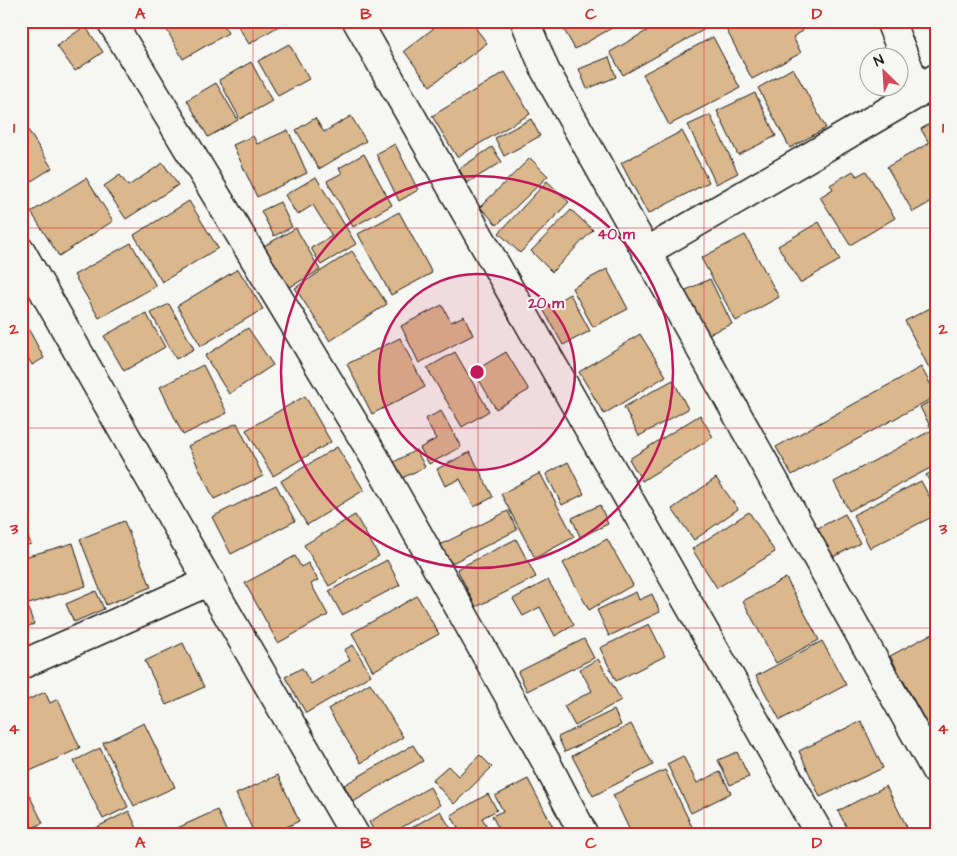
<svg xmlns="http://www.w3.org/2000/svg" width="957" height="856" viewBox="0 0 957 856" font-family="'Architects Daughter',sans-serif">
  <rect width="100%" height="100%" fill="#f6f6f2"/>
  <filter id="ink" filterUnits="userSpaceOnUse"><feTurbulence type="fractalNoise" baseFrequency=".02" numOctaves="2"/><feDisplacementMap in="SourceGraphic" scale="10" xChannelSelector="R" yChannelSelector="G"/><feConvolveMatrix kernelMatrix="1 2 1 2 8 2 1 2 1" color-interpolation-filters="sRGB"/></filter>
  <g filter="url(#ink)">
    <!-- building -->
    <path fill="#dab78c" stroke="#1c1c1c" d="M162,21H221L228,33L183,59Z
      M235,21H287L249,44Z
      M443,21H470L487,43L430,86L404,51Z
      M576,21H624L575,49L563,28Z
      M664,21H701L705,29L623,75L610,52Z
      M736,21H798L803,31L793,37L801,53L752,79L725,27Z
      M85,26L103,52L75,71L57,46Z
      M713,37L740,88L669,125L643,74Z
      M289,44L309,79L278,96L258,61Z
      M609,57L616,77L587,89L579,69Z
      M251,62L272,101L240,119L219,80Z
      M793,68L826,128L790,148L758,88Z
      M505,72L530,114L457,157L432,116Z
      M216,83L238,120L208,137L187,100Z
      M755,93L776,136L738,155L717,111Z
      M710,115L738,173L716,184L688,125Z
      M351,116L366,141L319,169L296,130L315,118L324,132Z
      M21,119L52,168L22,187L21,185Z
      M531,119L540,136L504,156L495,138Z
      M936,120V199L913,212L887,167L929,143L921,129Z
      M288,130L307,173L257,197L233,145L253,136L257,144Z
      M682,131L709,182L648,214L621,163Z
      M395,144L418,190L399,201L376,154Z
      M492,147L502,162L467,183L459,169Z
      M364,154L392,205L353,227L327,181L342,173L339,168Z
      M530,158L548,176L497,225L480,207Z
      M163,163L178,185L126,219L104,186L120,175L128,186Z
      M853,171L857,176L866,171L895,218L850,245L820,197L833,189L830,185Z
      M316,177L356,244L321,265L311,248L332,236L313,205L297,215L285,195Z
      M86,178L113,221L59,256L31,212Z
      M547,181L569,202L520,253L499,233Z
      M189,201L218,248L162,282L134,235Z
      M280,202L292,227L274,236L261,211Z
      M571,210L593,230L552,272L531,251Z
      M399,212L432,273L391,295L358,234Z
      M819,222L840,260L800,283L778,246Z
      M296,228L320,270L288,288L264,246Z
      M745,235L779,297L736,321L701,258Z
      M131,243L156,286L99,318L74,275Z
      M352,251L387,304L330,341L295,288Z
      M238,269L263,309L201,346L177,306Z
      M607,269L628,309L593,327L572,288Z
      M710,279L732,324L704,336L684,291Z
      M570,294L590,331L563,345L543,309Z
      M169,304L194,349L176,359L151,313Z
      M442,305L451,322L464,316L473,335L419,363L401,326Z
      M936,305V365L929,368L905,321Z
      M146,313L165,347L124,371L104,336Z
      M21,315L44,358L32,365L21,345Z
      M248,328L273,365L229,394L205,356Z
      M640,334L666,376L604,414L579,372Z
      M400,338L425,387L372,414L347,364Z
      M455,352L489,411L462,427L427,368Z
      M506,352L529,390L496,409L474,371Z
      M203,365L227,413L183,435L160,387Z
      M921,367L936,394V396L792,475L776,447Z
      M673,380L688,409L639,436L624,407Z
      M305,396L331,442L273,476L246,430Z
      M936,398V465L849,511L834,482L932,430L920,407Z
      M441,411L461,447L429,464L420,448L436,439L425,419Z
      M700,415L713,437L642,481L629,459Z
      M237,423L263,476L214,499L188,446Z
      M337,447L364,490L307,525L281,481Z
      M416,450L425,467L402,478L394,462Z
      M470,452L493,497L474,507L460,479L445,486L437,469Z
      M568,462L584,494L562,505L546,474Z
      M936,470V493L926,475Z
      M540,473L574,537L535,558L501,494Z
      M716,478L738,509L694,540L672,509Z
      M921,481L936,509V515L870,548L853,515Z
      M276,485L295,521L231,554L212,517Z
      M600,505L608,524L580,537L572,518Z
      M508,511L517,530L450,564L440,545Z
      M749,512L775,552L717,588L692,549Z
      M845,514L860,543L831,558L816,529Z
      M355,515L379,556L329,586L304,545Z
      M21,520L31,544L21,547Z
      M124,521L151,587L106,605L80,539Z
      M516,539L536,577L476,607L457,569Z
      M607,539L633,585L589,610L563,563Z
      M73,543L86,586L29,604L21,579V558Z
      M295,556L301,567L308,563L318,580L311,584L328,615L278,643L245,583Z
      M387,560L400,585L342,615L329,591Z
      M786,578L819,640L776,663L743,601Z
      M548,580L574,625L555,636L540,607L523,616L513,599Z
      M21,590L34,624L21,629Z
      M96,591L104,609L74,622L66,604Z
      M636,592L639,600L652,594L660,612L609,636L597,610Z
      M417,596L439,634L373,671L352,633Z
      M649,624L665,656L616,681L600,648Z
      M933,633L936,637V741L890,656Z
      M584,639L594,658L527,691L518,672Z
      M822,641L846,685L780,720L756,676Z
      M183,643L204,687L166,705L145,661Z
      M353,645L371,675L306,713L285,677L302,668L311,684L350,660L344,650Z
      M598,659L621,700L575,726L564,706L592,691L580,669Z
      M370,683L403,737L361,763L328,709Z
      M45,692L50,703L58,699L80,748L30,771L21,751V716L25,714L21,703Z
      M614,710L621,725L565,752L558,737Z
      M861,721L883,768L820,797L799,751Z
      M144,723L175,787L134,806L103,743Z
      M631,724L653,765L593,796L572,756Z
      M413,745L423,761L353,802L344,785Z
      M100,748L128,807L103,819L74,761Z
      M737,752L749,777L730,785L718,760Z
      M480,755L492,767L454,804L432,780L448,766L458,776Z
      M683,756L697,783L720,772L731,793L691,813L667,764Z
      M665,770L695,833L692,835H632L613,795Z
      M278,775L299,821L270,835H255L236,794Z
      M21,779L43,823L21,833Z
      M528,779L553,827L538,835H502L492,816L503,811L495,796Z
      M886,786L910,833L907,835H851L838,811Z
      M430,787L440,805L389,835H376L369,822Z
      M488,794L497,810L482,818L492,835H462L451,815Z
      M217,810L228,835H162Z
      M129,811L140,835H84L83,834Z
      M440,811L455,835H402L401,834Z
      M727,829L729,835H716Z"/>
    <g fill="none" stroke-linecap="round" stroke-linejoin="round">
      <defs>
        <path id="minor" d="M111,21L375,458L545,760L584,835
          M357,21L820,835
          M525,21L545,70L936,771
          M890,21L917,89L936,78
          M21,251L191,551L355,835
          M646,252L936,83
          M21,665L210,581"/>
      </defs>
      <!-- minor casing -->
      <use href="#minor" stroke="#1c1c1c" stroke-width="31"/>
      <!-- minor -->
      <use href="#minor" stroke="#f6f6f2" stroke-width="28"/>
    </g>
  </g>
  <!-- grid -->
  <path fill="none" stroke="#d62828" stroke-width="1" stroke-opacity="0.55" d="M253,21V835M478,21V835M704,21V835M21,228H936M21,428H936M21,628H936"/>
  <!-- distance rings -->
  <circle cx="477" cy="372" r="98" fill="#c2185b" fill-opacity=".12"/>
  <g fill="none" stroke="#c2185b" stroke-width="2.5">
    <circle cx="477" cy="372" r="98"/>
    <circle cx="477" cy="372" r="196"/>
  </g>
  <circle cx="477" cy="372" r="8" fill="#c2185b" stroke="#f6f6f2" stroke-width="2.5"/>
  <g font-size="15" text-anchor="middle" font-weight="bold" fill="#c2185b" stroke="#f6f6f2" stroke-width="4" stroke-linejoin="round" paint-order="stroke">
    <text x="616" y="239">40 m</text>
    <text x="546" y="308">20 m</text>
  </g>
  <!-- margin -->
  <rect width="957" height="856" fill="none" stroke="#f6f6f2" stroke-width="55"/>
  <!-- north arrow -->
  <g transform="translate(884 72) rotate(335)"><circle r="24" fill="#f6f6f2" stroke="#9f9f9c"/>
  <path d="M0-4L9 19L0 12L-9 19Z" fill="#d1495b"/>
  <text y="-8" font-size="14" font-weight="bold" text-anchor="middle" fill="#1c1c1c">N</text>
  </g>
  <rect x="28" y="28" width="902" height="800" fill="none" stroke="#d62828" stroke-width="2"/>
  <g font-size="16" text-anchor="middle" font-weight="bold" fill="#d62828">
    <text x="140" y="19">A</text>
    <text x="366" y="19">B</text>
    <text x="591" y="19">C</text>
    <text x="817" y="19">D</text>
    <text x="14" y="133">1</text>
    <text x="943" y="133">1</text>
    <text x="14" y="334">2</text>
    <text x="943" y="334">2</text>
    <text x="14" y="534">3</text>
    <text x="943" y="534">3</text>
    <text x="14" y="734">4</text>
    <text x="943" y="734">4</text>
    <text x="140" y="848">A</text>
    <text x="366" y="848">B</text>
    <text x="591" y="848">C</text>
    <text x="817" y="848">D</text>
  </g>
</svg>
